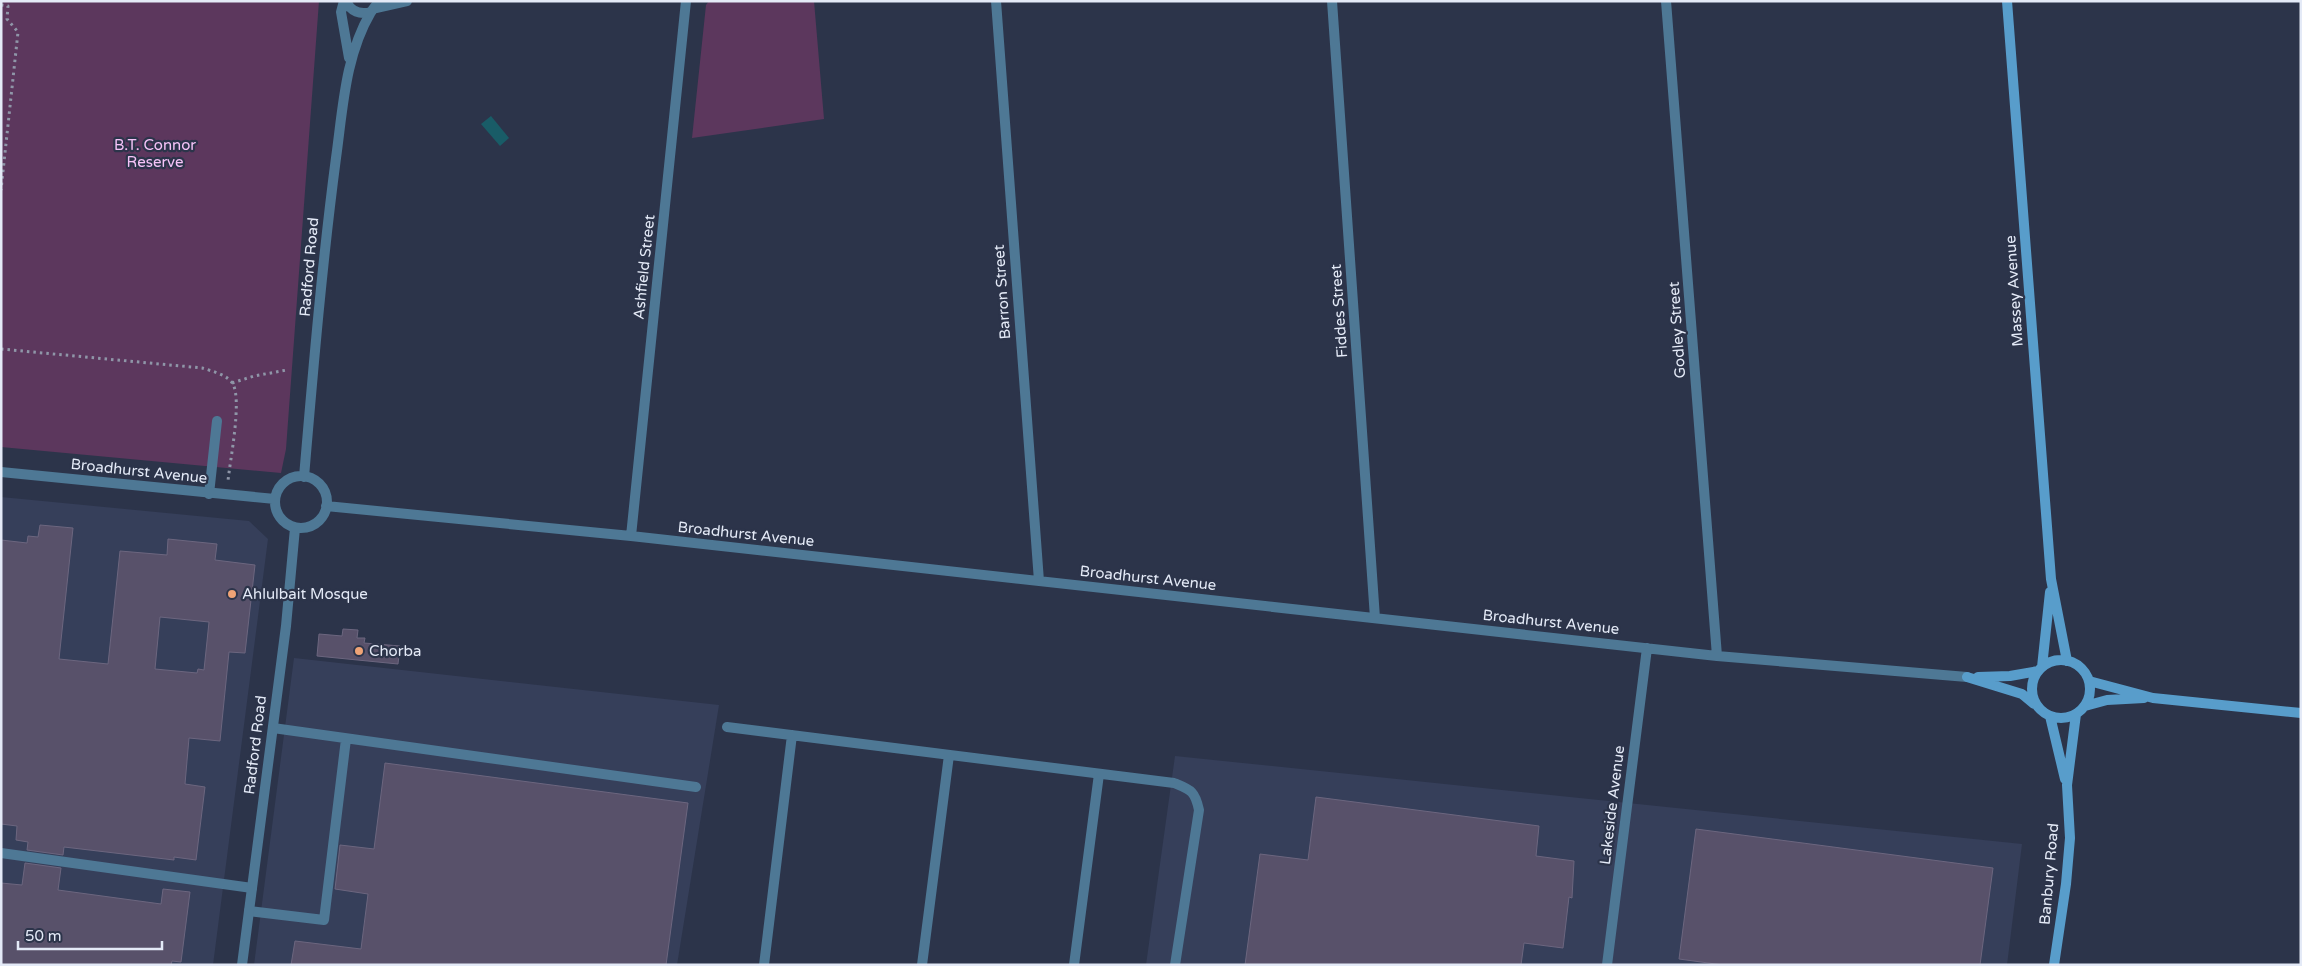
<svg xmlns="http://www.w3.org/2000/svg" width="2302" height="966" viewBox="0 0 2302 966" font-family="'Varela Round',sans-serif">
  <rect width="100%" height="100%" fill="#2c344a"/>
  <!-- built -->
  <path fill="#363f5a" d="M1,497L249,521L268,539L213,965H1Z
    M294,658L719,705L677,965H254Z
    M1175,756L2022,844L2007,965H1146Z"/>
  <!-- green -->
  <path fill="#5c375d" d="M1,1H319L286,449L281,473L1,447Z
    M709,1H814L824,119L692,138L706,5Z"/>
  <!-- water -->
  <path fill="#195c67" d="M491,116L509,138L500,146L481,124Z"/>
  <!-- building -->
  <path fill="#58516a" stroke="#6c667f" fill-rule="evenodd" d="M40,525L73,528L59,659L108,664L120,551L167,555L168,539L217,544L215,560L255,565L245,653L229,652L220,741L189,738L185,784L205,787L196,860L174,857V860L64,847L63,855L27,850L28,842L16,840L17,826L1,824V540L27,543L28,536L38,537ZM160,617L209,622L204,670L198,669L197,673L155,669Z
    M343,629L358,630L357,638H365L364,643L400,646L398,664L317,656L319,634L342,636Z
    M385,763L688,803L666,965H291L295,941L361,949L368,894L335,889L340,845L374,849Z
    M1316,797L1539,826L1536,856L1574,861L1572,898L1569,897L1563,948L1524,943L1521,965H1245L1260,854L1308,860Z
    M1696,829L1993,868L1980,965H1723L1679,959Z
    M25,863L61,868L58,890L161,904L163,889L190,892L181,962L172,961L171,965H1V883L22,885Z"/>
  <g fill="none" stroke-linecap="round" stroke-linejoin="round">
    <!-- path -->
    <path stroke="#8f96a8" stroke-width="3" stroke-dasharray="2.5 4" stroke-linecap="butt" d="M1,5L8,6L7,19L18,32L1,190
      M1,349L202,368C212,371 228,375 233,384C242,402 230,460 228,481
      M232,383L254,376L287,370"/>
    <!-- lane -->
    <path stroke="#4e7895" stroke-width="10" d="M209,494L217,421
      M727,727L1174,783C1191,790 1195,791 1199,810L1175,965
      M273,728L696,787
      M1,853L252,888
      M249,911L324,920L346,739
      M764,965L792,735
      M922,965L949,755
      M1074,965L1099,774"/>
    <!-- street -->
    <path stroke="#4e7895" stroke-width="10" d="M344,1L341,12L349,58
      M346,1C351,12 360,15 371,12L379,1
      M996,1L1039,581
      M1332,1L1375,618
      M1666,1L1717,656
      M376,8L407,1
      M1,472L275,499
      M275 502a26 26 0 1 1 52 0a26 26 0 1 1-52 0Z
      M304,477C313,371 322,264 336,158C343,108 345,56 371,12
      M326,506L631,536L1717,656L1967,677
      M631,536L686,1
      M242,965L286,626L295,528
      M1607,965L1647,648"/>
    <!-- secondary -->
    <path stroke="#589dcb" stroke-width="10" d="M2007,1L2051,579L2067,661
      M2032 689a29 29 0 1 1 58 0a29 29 0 1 1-58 0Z
      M2042,667L2050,592
      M1967,677L2022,694L2034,704
      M1978,677L2010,676L2038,671
      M2089,681L2153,698L2301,713
      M2085,706L2107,700L2144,698
      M2050,716L2065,779
      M2054,965L2066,884L2070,838L2067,785L2076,714"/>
  </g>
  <!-- markers -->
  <g fill="#efa376" stroke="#2c344a" stroke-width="2">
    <circle cx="232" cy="594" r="5"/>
    <circle cx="359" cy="651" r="5"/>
  </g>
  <g text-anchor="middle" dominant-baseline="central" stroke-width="4.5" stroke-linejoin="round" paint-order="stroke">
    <!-- park labels -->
    <g font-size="15" fill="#f6c3f8" stroke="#2c344a">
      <text x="155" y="145">B.T. Connor<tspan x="155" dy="17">Reserve</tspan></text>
    </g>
    <!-- street labels -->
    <g font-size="15" fill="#e4eaf7" stroke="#2c344a">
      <text transform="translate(309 267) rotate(-85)">Radford Road</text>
      <text transform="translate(644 267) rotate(-84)">Ashfield Street</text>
      <text transform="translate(2014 291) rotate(-94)">Massey Avenue</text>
      <text transform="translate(1002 292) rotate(-94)">Barron Street</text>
      <text transform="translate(1339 311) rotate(-94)">Fiddes Street</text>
      <text transform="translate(1677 330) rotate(-94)">Godley Street</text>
      <text transform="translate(139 471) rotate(6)">Broadhurst Avenue</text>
      <text transform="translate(746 534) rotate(6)">Broadhurst Avenue</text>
      <text transform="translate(1148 578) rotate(6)">Broadhurst Avenue</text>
      <text transform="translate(1551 622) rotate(6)">Broadhurst Avenue</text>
      <text transform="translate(255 745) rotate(-83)">Radford Road</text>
      <text transform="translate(1612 805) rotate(-83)">Lakeside Avenue</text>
      <text transform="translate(2049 874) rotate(-85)">Banbury Road</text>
    </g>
    <!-- poi labels -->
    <g font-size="15" fill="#e4eaf7" stroke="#2c344a" text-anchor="start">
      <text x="242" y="594">Ahlulbait Mosque</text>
      <text x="369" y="651">Chorba</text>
    </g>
  </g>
  <!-- border -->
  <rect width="2302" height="966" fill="none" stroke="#e4eaf7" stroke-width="5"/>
  <!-- scale -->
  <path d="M18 941v8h144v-8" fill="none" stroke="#e4eaf7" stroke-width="2.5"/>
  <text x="25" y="941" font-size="15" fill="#e4eaf7" stroke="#2c344a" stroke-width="4" paint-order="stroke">50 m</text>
</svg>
